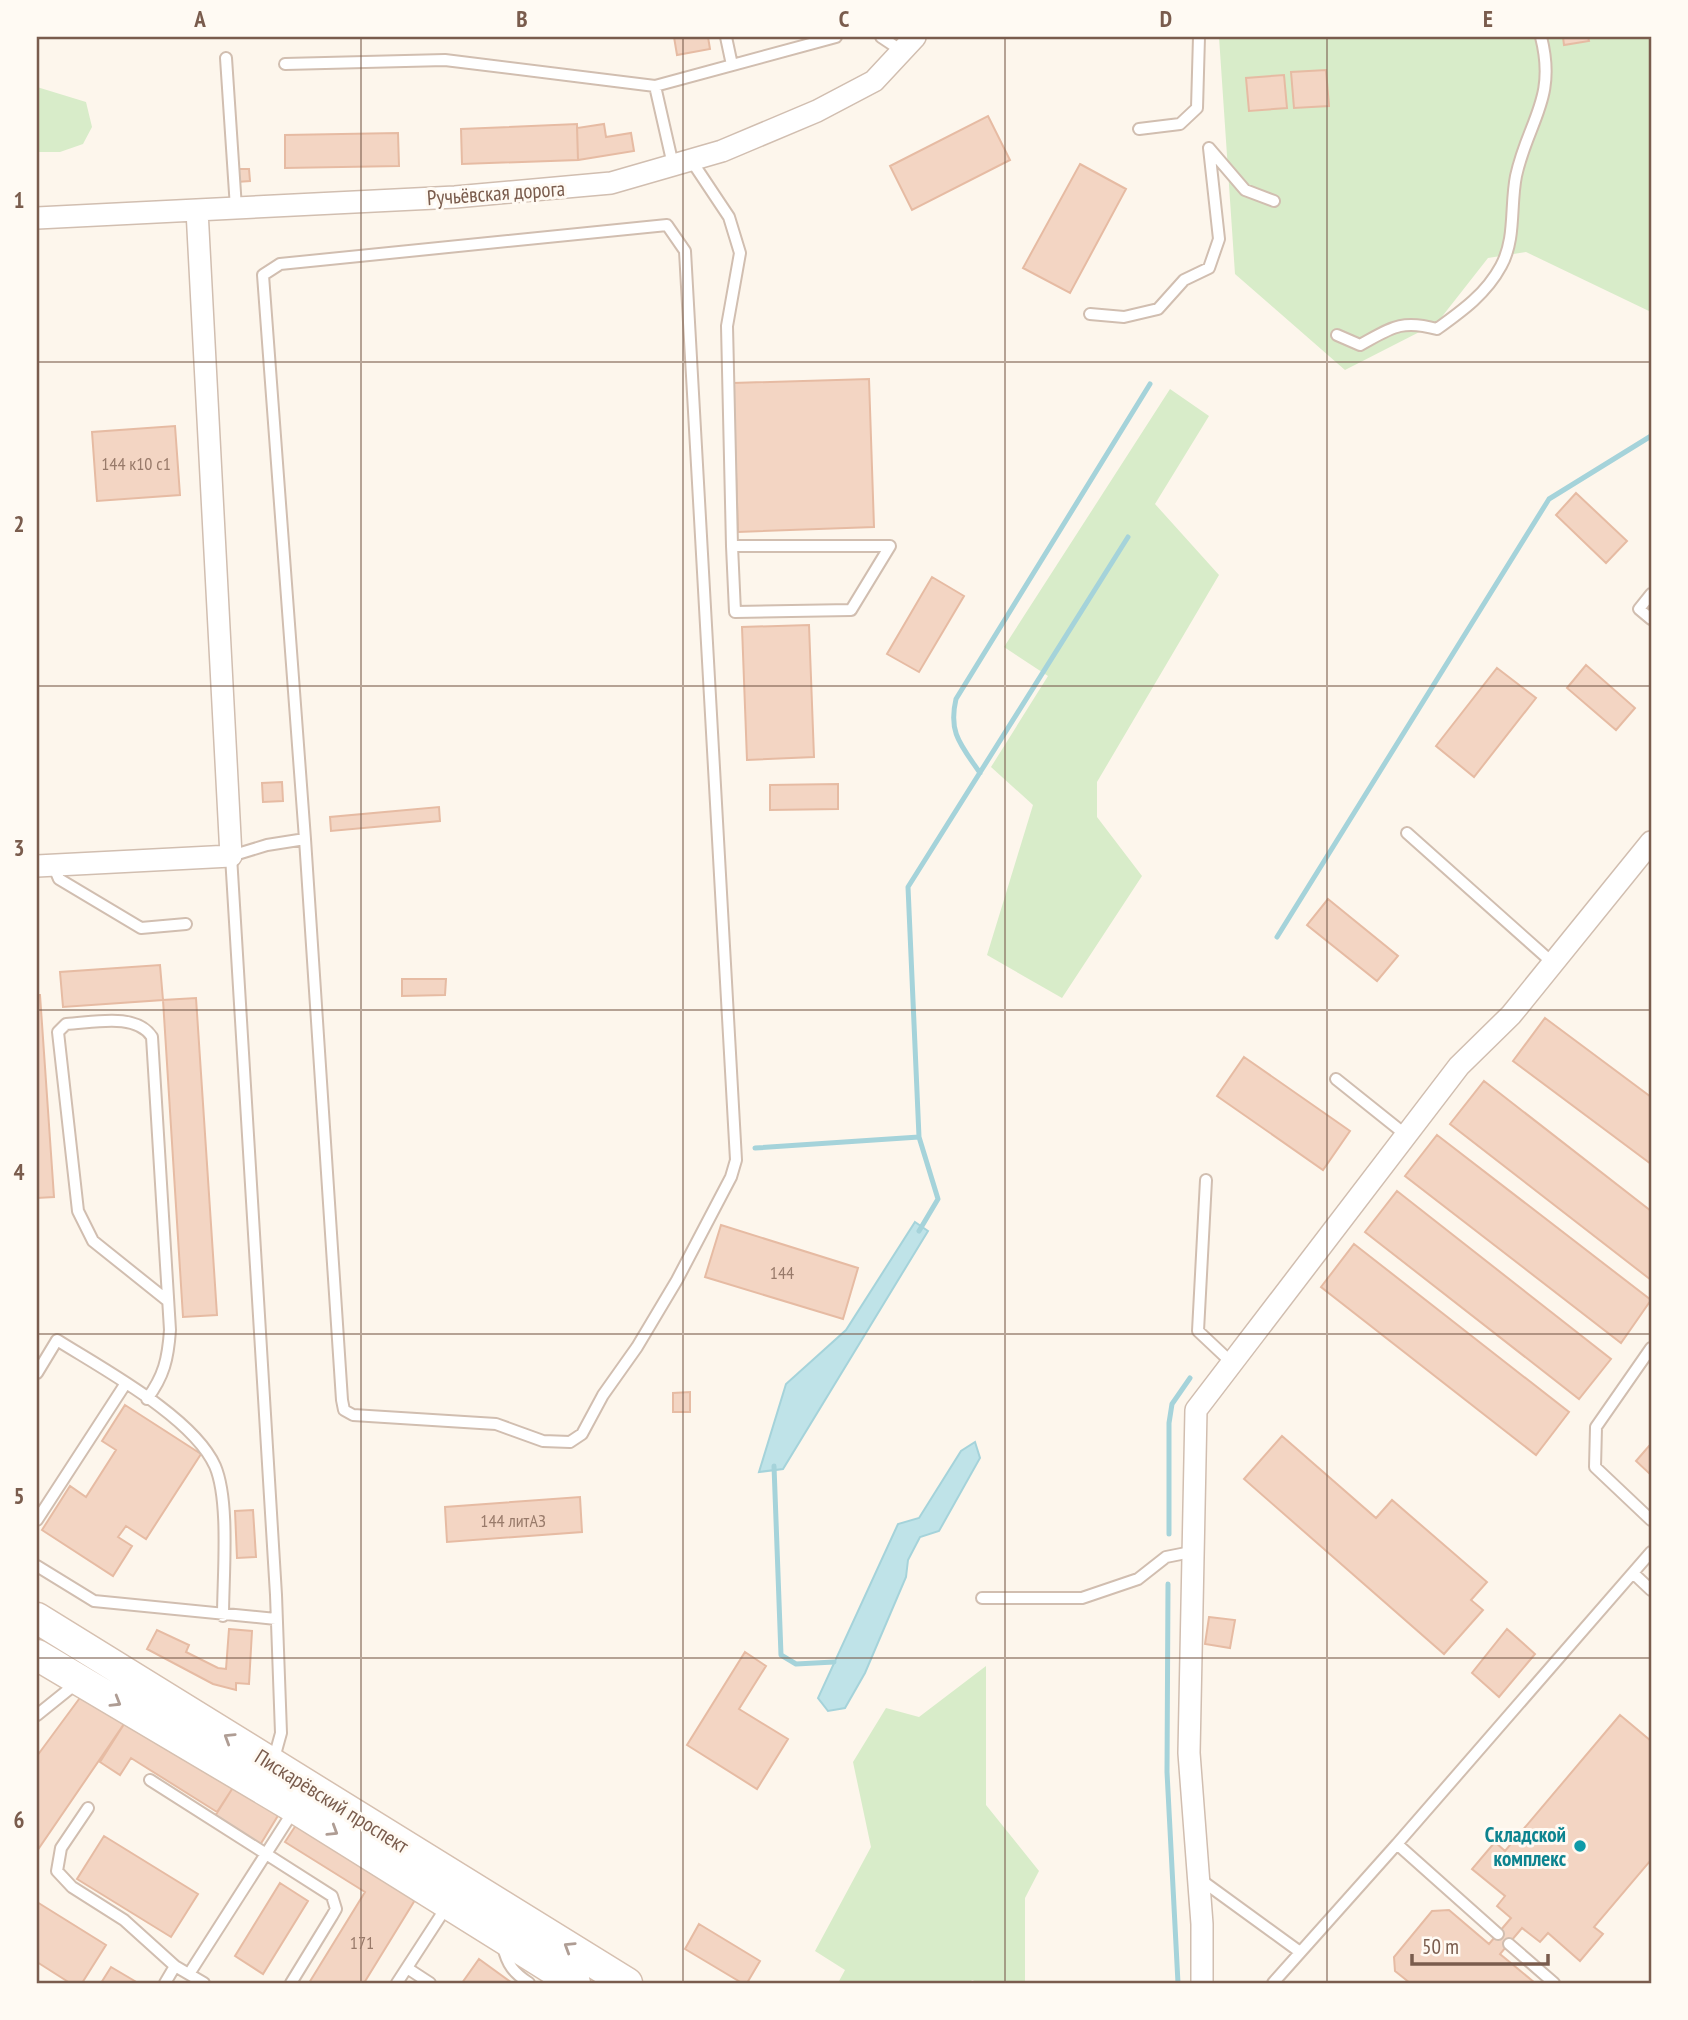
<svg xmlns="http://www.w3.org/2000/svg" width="1688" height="2020" viewBox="0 0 1688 2020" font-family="'PT Sans Narrow',sans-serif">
  <rect width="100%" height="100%" fill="#fdf6ec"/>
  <!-- green -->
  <path fill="#d8ecc9" d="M1219,37H1651V312L1526,252L1488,258L1437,323L1345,370L1235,274Z
    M37,87L86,102L92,127L83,144L60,152H37Z
    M1170,389L1209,416L1155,504L1219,575L1097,782V817L1142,876L1062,998L987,955L1033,805L991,767L1048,676L1004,647Z
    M986,1666V1805L1039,1871L1025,1898V1983H979L972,1980L970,1983H838L845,1970L815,1951L871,1847L853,1762L886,1708L919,1717Z"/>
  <!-- water -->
  <path fill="#bfe3e8" stroke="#a5d3da" stroke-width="2" d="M915,1222L928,1231L783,1469L759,1472L786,1384L846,1330Z
    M975,1442L980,1458L939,1531L920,1537L908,1560L906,1577L865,1673L845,1708L828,1711L818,1698L898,1524L919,1518L961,1451Z"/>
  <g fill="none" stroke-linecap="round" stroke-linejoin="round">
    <!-- stream -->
    <path stroke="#a5d3da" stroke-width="5" d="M980,773C961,745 948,733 956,699L1150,384
      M1277,937L1549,499L1651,436
      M755,1148L919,1137L908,887L1128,537
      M919,1231L938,1199L919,1137
      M774,1466L781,1655L796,1664L834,1662
      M1169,1534V1423L1172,1404L1190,1378
      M1168,1584L1167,1772L1178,1983"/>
  </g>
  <!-- building -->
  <path fill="#f3d5c3" stroke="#e6bba3" stroke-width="2" d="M674,37H708L710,49L677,55Z
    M1563,37H1588L1589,41L1564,45Z
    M1326,70L1329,106L1294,108L1291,72Z
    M1284,75L1287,108L1249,111L1246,78Z
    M988,116L1010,160L912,210L890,166Z
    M577,124L578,160L462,164L461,129Z
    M604,124L606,137L631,133L634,151L578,160L577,128Z
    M398,133L399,166L285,168V135Z
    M1080,164L1126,189L1070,293L1023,268Z
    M237,169H249L250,181L237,182Z
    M869,379L874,527L738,532L733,383Z
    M175,426L180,495L97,501L92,432Z
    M1576,493L1627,541L1606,563L1556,515Z
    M932,577L964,596L919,672L887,654Z
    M809,625L814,757L747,760L742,627Z
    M1586,665L1635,708L1616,730L1567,688Z
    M1497,668L1536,698L1474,777L1436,746Z
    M282,782L283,801L263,802L262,783Z
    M838,784V809L770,810V785Z
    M439,807L440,821L331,831L330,817Z
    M1328,899L1398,956L1377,981L1307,925Z
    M160,965L163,1000L63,1007L60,972Z
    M402,979H446L445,995L402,996Z
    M37,995H40L54,1197L37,1198Z
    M196,998L217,1315L183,1317L163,1000Z
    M1545,1018L1651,1097V1164L1513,1061Z
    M1244,1057L1350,1131L1323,1170L1217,1096Z
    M1484,1081L1651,1211V1280L1450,1124Z
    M1437,1135L1651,1300L1621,1343L1405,1176Z
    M1397,1191L1611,1359L1579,1399L1365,1232Z
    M721,1225L858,1268L843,1319L705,1277Z
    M1354,1244L1569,1412L1536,1455L1321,1287Z
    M690,1392V1412H673V1393Z
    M125,1405L201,1454L146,1539L126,1526L118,1537L132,1546L113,1576L42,1530L70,1486L86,1497L116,1450L102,1441Z
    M1282,1436L1376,1518L1392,1500L1487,1582L1471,1600L1483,1610L1444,1654L1244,1479Z
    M1649,1446L1651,1447V1475L1636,1461Z
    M580,1497L582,1532L447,1542L445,1507Z
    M253,1510L256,1557L237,1558L235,1511Z
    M1209,1617L1235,1620L1230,1648L1205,1644Z
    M229,1629L252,1631L249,1684L236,1683V1690L213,1684L147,1649L157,1630L189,1645L186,1652L218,1668L226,1669Z
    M1507,1629L1535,1654L1499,1697L1472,1673Z
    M745,1652L766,1666L739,1709L788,1739L757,1789L687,1745Z
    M82,1695L126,1721L37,1851V1756Z
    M1620,1715L1651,1741V1860L1594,1927L1603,1934L1580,1961L1548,1933L1540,1942L1522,1928L1500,1954L1535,1983H1410L1395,1971L1394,1957L1432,1911L1449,1910L1489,1944L1511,1918L1497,1906L1505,1896L1472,1869L1495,1842L1505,1851Z
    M126,1721L234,1786L217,1812L131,1758L120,1775L100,1762Z
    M234,1786L279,1814L260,1845L215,1816Z
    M296,1825L415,1900L364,1983H309L365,1892L285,1842Z
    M104,1836L198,1894L171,1937L77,1879Z
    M280,1883L308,1901L263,1974L235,1956Z
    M37,1902L106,1945L82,1983H70L37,1962Z
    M699,1924L760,1961L747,1983H742L685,1949Z
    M479,1959L512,1983H462Z
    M111,1967L138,1983H101Z"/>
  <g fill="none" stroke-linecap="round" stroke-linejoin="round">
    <defs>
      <path id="service" d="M726,37L732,65
        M881,37L902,51
        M226,58L236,208
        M285,64L445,60L655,86L836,37
        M655,86L673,165
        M1139,129L1180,124L1197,108L1199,37
        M1209,148L1245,190L1274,201
        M691,160L729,217L740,253L727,326L732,546
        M667,225L685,251L736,1160L731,1177L677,1280L637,1347L603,1395L582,1434L570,1442L543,1441L496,1424L353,1415L344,1410L342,1400L305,839L263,275L280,264Z
        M1090,314L1124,317L1158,309L1184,280L1209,268L1219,239L1209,148
        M1337,335L1360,345C1391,328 1401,319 1437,329C1462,311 1486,294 1501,266C1516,239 1510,206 1516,176C1528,121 1557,99 1541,37
        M732,546H890L851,610L735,612Z
        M1651,594L1639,609L1651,619
        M1407,833L1554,964
        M53,865L59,879L141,928L186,924
        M1336,1079L1406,1135
        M1206,1180L1198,1331L1232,1363
        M1651,1348L1596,1427L1595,1467L1651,1520
        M37,1373L57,1340C103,1369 193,1417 215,1466C230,1501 223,1576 223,1616
        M147,1399C164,1376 168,1359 170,1330L152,1037C136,1012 92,1023 66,1024L58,1032L78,1211L93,1241L168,1301
        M37,1520L126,1383
        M37,1566L94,1601L276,1619
        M1633,1573L1651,1590
        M982,1598H1082L1138,1579L1166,1557L1191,1552
        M37,1715L78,1682
        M273,1762L281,1733L276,1595L231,856L267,845L305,839
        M150,1780L332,1896L336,1909L332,1916L291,1983
        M88,1808L61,1848L57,1871L72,1887L124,1920L175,1966L204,1983
        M1397,1844L1651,1552
        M1201,1880L1300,1952
        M1509,1944L1554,1983
        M503,1946C507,1965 514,1973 529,1983
        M407,1968L430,1983
        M189,1974L294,1810
        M165,1983L175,1966
        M397,1983L447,1906
        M1273,1983L1397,1844L1498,1934"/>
      <path id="minor" d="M37,218L455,197L611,183L722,151L817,111L874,81L915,37
        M37,866L231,856L197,210
        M1202,1983V1924L1189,1753L1196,1410L1459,1066L1511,1015L1651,842"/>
      <path id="secondary" d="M37,1618L627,1983
        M37,1655L295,1808L575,1983"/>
    </defs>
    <!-- service casing -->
    <use href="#service" stroke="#d1beb0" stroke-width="14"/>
    <!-- minor casing -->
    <use href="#minor" stroke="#d1beb0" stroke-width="24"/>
    <!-- secondary casing -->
    <use href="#secondary" stroke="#d6c0b0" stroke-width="33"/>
    <!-- service -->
    <use href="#service" stroke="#fff" stroke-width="10"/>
    <!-- minor -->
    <use href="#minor" stroke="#fff" stroke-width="21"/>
    <!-- secondary -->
    <use href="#secondary" stroke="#fff" stroke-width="30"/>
  </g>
  <!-- one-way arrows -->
  <defs><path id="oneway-chevron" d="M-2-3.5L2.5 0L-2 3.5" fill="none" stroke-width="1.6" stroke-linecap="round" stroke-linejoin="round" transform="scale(1.75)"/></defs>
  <g stroke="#af9d94">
    <use href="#oneway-chevron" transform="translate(116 1702) rotate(31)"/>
    <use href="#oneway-chevron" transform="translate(229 1738) rotate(-148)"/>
    <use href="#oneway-chevron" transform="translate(333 1831) rotate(32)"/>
    <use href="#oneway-chevron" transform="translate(569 1947) rotate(-148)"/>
  </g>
  <!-- grid -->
  <path fill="none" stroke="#7a5c4d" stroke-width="2" stroke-opacity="0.55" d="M361,37V1983M683,37V1983M1005,37V1983M1327,37V1983M37,362H1651M37,686H1651M37,1010H1651M37,1334H1651M37,1658H1651"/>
  <!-- markers -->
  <circle fill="#0f9aa8" stroke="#fffaf3" stroke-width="2.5" cx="1580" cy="1846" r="7"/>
  <g text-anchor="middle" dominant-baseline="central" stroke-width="6" stroke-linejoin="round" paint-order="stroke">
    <!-- number labels -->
    <g font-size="18" fill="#987a6a">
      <text x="136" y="463">144 к10 с1</text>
      <text x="782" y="1272">144</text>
      <text x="513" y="1520">144 литАЗ</text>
      <text x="362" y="1942">171</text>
    </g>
    <!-- street labels -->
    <g font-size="21" fill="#7a5c4d" stroke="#fffaf3">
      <text transform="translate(496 193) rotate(-4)">Ручьёвская дорога</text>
      <text transform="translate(332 1801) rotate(32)">Пискарёвский проспект</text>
    </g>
    <!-- culture labels -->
    <g font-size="21" font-weight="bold" fill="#0d838f" stroke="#fffaf3" text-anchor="end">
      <text x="1566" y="1834">Складской<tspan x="1566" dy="24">комплекс</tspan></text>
    </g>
  </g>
  <!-- border -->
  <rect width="1688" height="2020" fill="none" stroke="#fffaf3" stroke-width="77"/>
  <!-- scale -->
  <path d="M1412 1954v10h136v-10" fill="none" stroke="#7a5c4d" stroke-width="3.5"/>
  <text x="1422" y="1954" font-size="21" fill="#7a5c4d" stroke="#fffaf3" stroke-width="5" paint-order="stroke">50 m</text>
  <rect x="38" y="38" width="1612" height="1944" fill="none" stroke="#7a5c4d" stroke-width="2.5"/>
  <g font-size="23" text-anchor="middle" font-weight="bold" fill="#7a5c4d">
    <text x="200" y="27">A</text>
    <text x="522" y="27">B</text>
    <text x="844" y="27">C</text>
    <text x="1166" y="27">D</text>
    <text x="1488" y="27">E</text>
    <text x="19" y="208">1</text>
    <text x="19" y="532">2</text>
    <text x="19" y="856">3</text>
    <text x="19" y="1180">4</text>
    <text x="19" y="1504">5</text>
    <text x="19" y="1828">6</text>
  </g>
</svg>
